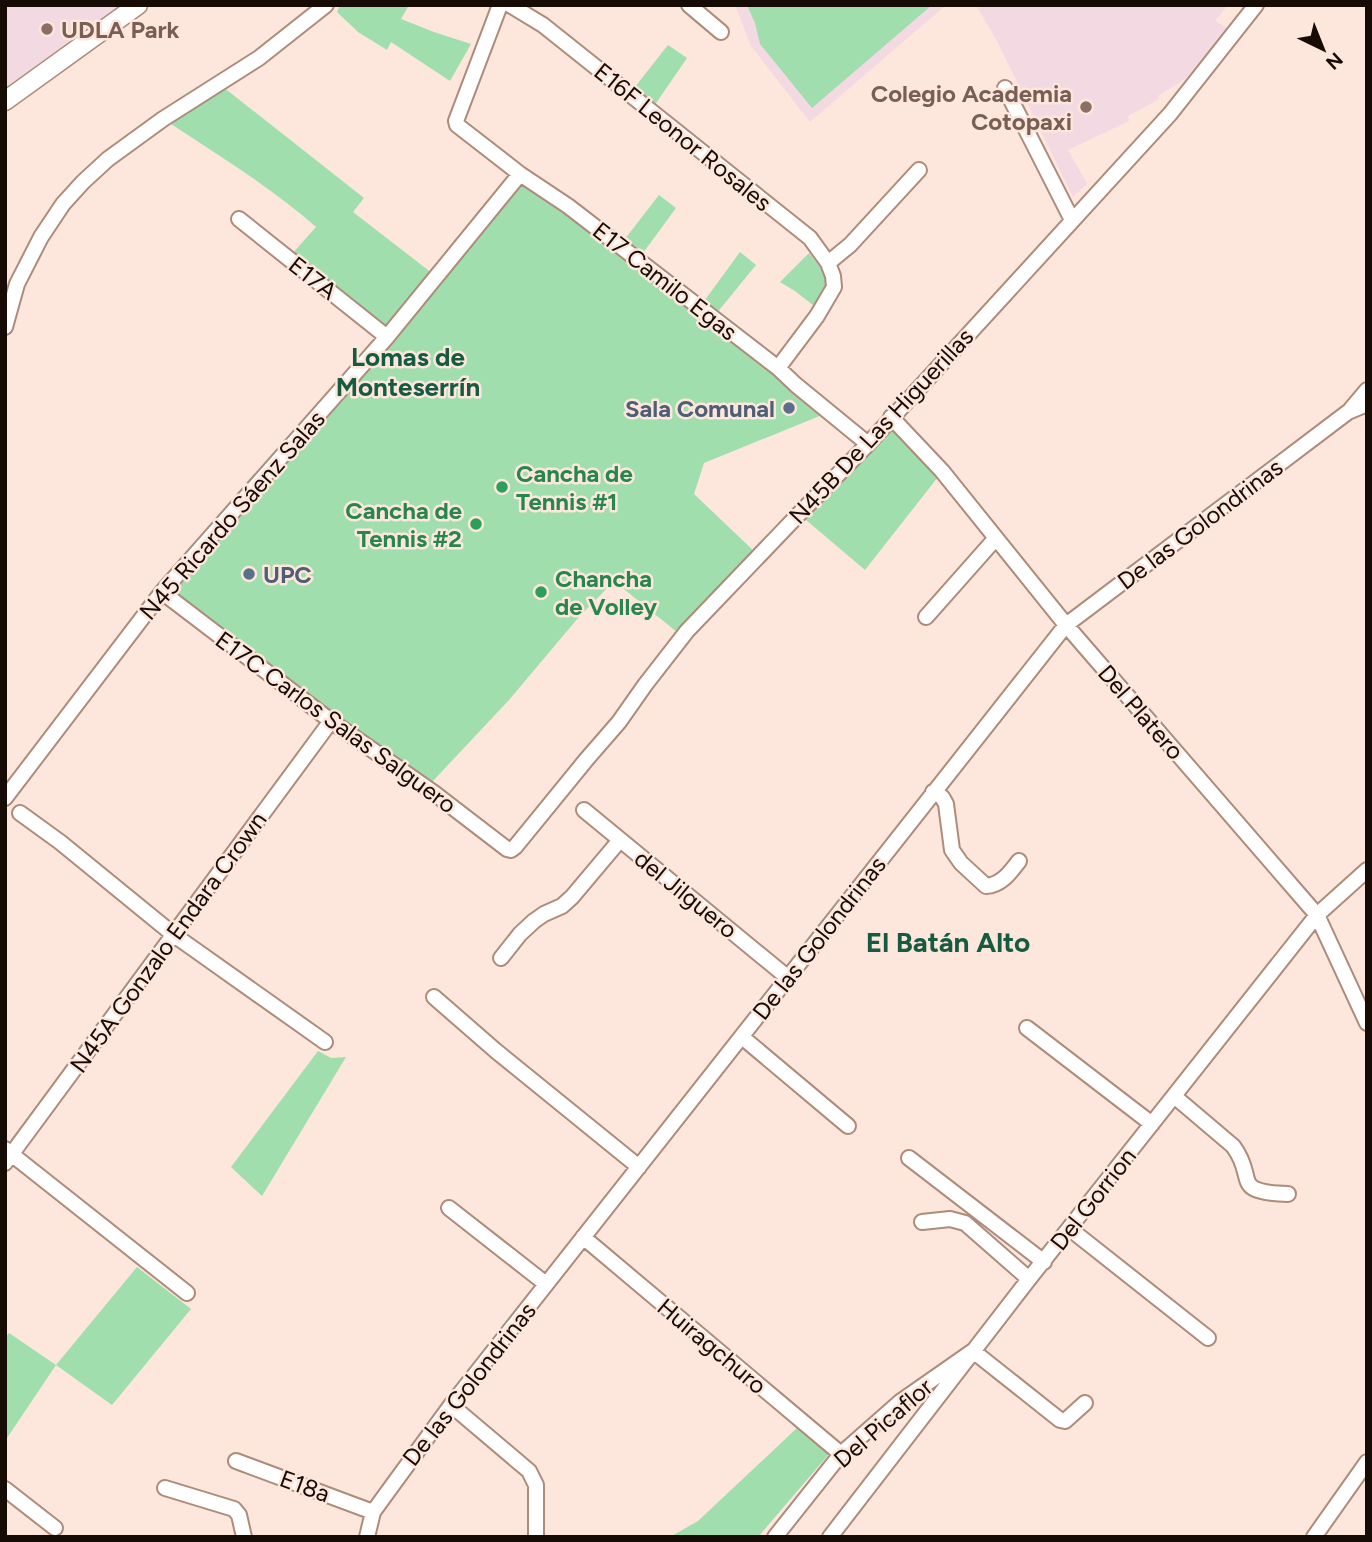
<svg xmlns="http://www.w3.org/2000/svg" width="1372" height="1542" viewBox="0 0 1372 1542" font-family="Figtree,sans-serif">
  <rect width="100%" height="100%" fill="#fde6db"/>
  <!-- education -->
  <path fill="#f3d9e2" d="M5,5H125L5,90Z
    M735,5H946L810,122L751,46Z
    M976,5H1228L1215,21L1228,29L1185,79L1158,96L1159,99L1128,116L1129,121L1068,150L1087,184L1073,197L998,43Z"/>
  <!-- green -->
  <path fill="#a1deae" d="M340,5H409L401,19L434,32L471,44L450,81L391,42L387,50L358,32L337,12Z
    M747,5H932L812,108L760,44L755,23Z
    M668,45L687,58L652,109L631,92Z
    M218,83L364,198L353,212L437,277L521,176L827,413L704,463L694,494L757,554L683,637L614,581L578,618L509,700L432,782L248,657L162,592L387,337L291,255L316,227C272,188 221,157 171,124Z
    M659,195L676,208L640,257L621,244Z
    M740,252L756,265L716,314L702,304Z
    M809,253L833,284L818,309L795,291L780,282Z
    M883,427L900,434L938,477L865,570L799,514Z
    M318,1051L331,1058L346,1057L262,1196L231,1167Z
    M137,1267L191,1309L112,1405L56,1365L5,1441V1338L9,1333L56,1365Z
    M797,1428L829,1454L758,1537H670L698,1521Z"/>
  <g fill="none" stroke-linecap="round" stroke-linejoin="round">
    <defs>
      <path id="minor" d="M500,5L456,121L457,125L520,174L568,206L778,368L796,385L868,444
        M510,5L543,25L810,238L828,263L833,276L834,287L817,316L778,368
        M689,5L721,32
        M1005,88L1072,220
        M239,219L387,337
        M828,263L850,245L919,170
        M5,327L17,284L41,237L63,204L83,182L108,159L163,119L259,58L326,5
        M1351,409L1367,390
        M891,417L942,471L1066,625L1317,915L1367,1023
        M162,592L331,721L434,793L507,849L511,850L515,847L586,760L619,722L645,685L687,631L799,514L868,444L1170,114L1256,5
        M926,617L996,538
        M933,792L942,797L946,804L952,850L961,863L986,886C1001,885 1010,873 1019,861
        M5,798L162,592L387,337L520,174
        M584,810L787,977
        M20,813L60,842L174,935L325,1042
        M501,958L520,934L534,921L544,914L562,906L572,897L620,840
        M434,997L496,1051L639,1167
        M1027,1028L1152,1124
        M742,1037L848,1126
        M1174,1096L1233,1146C1258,1179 1229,1192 1288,1194
        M5,1149L187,1293
        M909,1158L1044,1262
        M5,1163L331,721
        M449,1208L546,1284
        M922,1222L950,1219L965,1223L1029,1279
        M1070,1229L1208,1338
        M583,1237L841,1454
        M451,1405L529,1471L536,1485V1537
        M236,1461L373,1512
        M165,1488L234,1509L239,1515L244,1537
        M5,1489L55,1528
        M367,1537L373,1512L451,1405L1066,625L1348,412L1367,404
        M775,1537L841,1454L900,1402L973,1351L1060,1420L1065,1421L1085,1403
        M830,1537L1029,1279L1317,915L1367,870
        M1314,1537L1367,1462"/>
      <path id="tertiary" d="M5,101L138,5"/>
    </defs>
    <!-- minor casing -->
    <use href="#minor" stroke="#ae8b7a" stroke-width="18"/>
    <!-- tertiary casing -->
    <use href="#tertiary" stroke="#ae8b7a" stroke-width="21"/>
    <!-- minor -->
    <use href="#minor" stroke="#fff" stroke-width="14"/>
    <!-- tertiary -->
    <use href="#tertiary" stroke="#fff" stroke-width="18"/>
  </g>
  <!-- markers -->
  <g fill="#8d6e63" stroke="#fde6db" stroke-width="2.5">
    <circle cx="47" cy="29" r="7"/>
    <circle cx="1086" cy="107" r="7"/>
  </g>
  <g fill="#5c6f8a" stroke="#fde6db" stroke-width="2.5">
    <circle cx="789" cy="408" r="7"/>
    <circle cx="249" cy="574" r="7"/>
  </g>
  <g fill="#2e9e5b" stroke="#fde6db" stroke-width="2.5">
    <circle cx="502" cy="487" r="7"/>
    <circle cx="476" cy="524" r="7"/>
    <circle cx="541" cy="592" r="7"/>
  </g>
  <g text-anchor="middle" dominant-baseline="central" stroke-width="5" stroke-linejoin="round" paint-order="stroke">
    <!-- education labels -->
    <g font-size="24" font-weight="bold" fill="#785e54" stroke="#fde6db" text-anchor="start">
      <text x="61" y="29">UDLA Park</text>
      <text x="1072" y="93" text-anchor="end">Colegio Academia<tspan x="1072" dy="28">Cotopaxi</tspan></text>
    </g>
    <!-- street labels -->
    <g font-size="24" fill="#170b05" stroke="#fde6db">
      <text transform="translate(683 137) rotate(39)">E16F Leonor Rosales</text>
      <text transform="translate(313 278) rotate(38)">E17A</text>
      <text transform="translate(665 281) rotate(38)">E17 Camilo Egas</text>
      <text transform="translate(881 426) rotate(-47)">N45B De Las Higuerillas</text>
      <text transform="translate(232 515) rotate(-49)">N45 Ricardo Sáenz Salas</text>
      <text transform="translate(1200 524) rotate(-37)">De las Golondrinas</text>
      <text transform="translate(1141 712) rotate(49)">Del Platero</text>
      <text transform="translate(336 722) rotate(36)">E17C Carlos Salas Salguero</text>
      <text transform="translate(686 894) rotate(39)">del Jilguero</text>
      <text transform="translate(819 938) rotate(-52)">De las Golondrinas</text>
      <text transform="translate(168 942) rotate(-54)">N45A Gonzalo Endara Crown</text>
      <text transform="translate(1093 1199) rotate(-52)">Del Gorrion</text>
      <text transform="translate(712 1346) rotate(40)">Huiragchuro</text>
      <text transform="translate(469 1384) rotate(-52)">De las Golondrinas</text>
      <text transform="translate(883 1423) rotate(-41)">Del Picaflor</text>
      <text transform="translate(305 1486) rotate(20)">E18a</text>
    </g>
    <!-- service labels -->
    <g font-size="24" font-weight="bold" fill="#4e5e75" stroke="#fde6db" text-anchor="end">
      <text x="775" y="408">Sala Comunal</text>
      <text x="263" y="574" text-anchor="start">UPC</text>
    </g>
    <!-- leisure labels -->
    <g font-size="24" font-weight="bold" fill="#27864d" stroke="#fde6db" text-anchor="start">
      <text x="516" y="473">Cancha de<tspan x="516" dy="28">Tennis #1</tspan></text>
      <text x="462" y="510" text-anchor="end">Cancha de<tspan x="462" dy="28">Tennis #2</tspan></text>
      <text x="555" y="578">Chancha<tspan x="555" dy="28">de Volley</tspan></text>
    </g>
    <!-- neighbourhood labels -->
    <g font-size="26" font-weight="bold" fill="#165b41" stroke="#fde6db">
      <text x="408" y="357">Lomas de<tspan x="408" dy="30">Monteserrín</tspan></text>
    </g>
    <!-- quarter labels -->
    <g font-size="28" font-weight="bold" fill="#165b41" stroke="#fde6db">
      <text x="948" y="942">El Batán Alto</text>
    </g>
  </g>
  <!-- border -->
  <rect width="1372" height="1542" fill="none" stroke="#170b05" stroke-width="14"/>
  <!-- north arrow -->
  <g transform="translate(1323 49) rotate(137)" stroke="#fde6db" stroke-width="5" paint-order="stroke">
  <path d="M0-5L12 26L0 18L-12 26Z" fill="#170b05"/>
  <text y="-10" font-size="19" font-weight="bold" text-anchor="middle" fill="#170b05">N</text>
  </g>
</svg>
